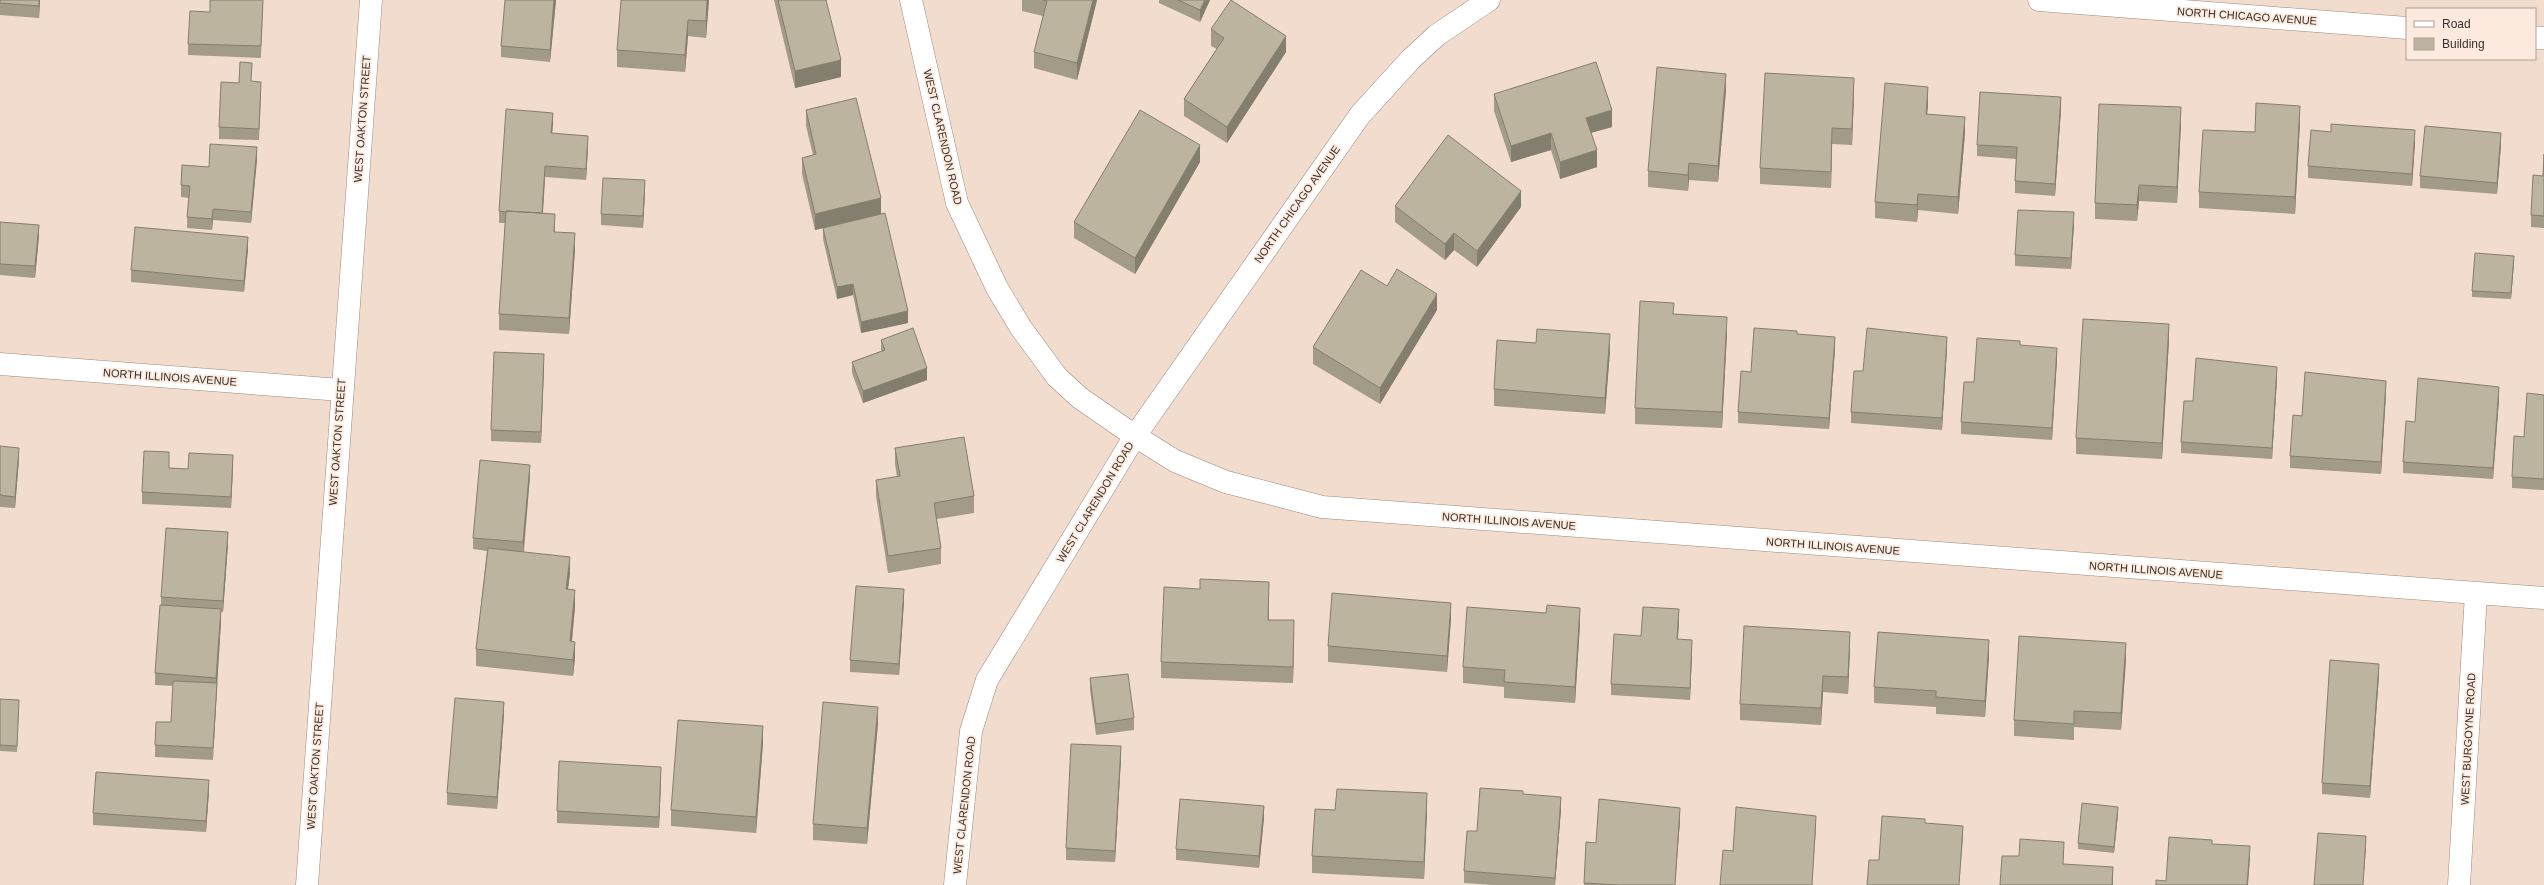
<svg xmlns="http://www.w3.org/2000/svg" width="2544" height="885" viewBox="0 0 2544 885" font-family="Arial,sans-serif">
  <rect width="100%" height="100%" fill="#f2dccd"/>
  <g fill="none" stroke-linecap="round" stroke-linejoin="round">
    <defs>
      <path id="minor" d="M911,0L957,203L997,288L1021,328L1057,377L1080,398L1135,436L987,680L971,731L955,885
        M1489,0L1437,35L1411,59L1360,115L1135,436L1175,461L1226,482L1322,507L2544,598
        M2039,0L2407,28
        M2535,38H2544
        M0,364L341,390
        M307,885L371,0
        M2459,885L2476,594"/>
    </defs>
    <!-- minor casing -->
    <use href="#minor" stroke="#9d897b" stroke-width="23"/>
    <!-- minor -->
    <use href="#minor" stroke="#fff" stroke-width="22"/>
  </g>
  <!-- wall -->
  <path fill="#a29b88" d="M0,0H40L39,18L0,15Z
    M210,0H263L261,58L188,55V44L210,12Z
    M556,0L550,62L501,57V46Z
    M709,0L706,38L688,36L685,72L617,67V50Z
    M774,0H826L841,77L795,88Z
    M1022,0H1097L1077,80L1034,68V52L1043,16L1022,11Z
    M1159,0H1210L1200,22L1159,3Z
    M1211,29L1286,52L1227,143L1184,116V99L1217,49L1211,46Z
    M252,81L261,93L259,140L219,139V127L239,83Z
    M1726,90L1718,182L1689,180L1688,191L1648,187V171Z
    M1494,94L1612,127L1591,133L1597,167L1560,179L1551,150L1511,162L1494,111Z
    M1854,94L1852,145L1832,144L1831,188L1760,184V168Z
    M1928,104L1927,114L1965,133L1958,214L1918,210L1917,222L1875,218V202Z
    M2061,109L2055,196L2015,193V181L2016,159L1977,156V145Z
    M806,110L881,214L908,323L861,333L853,295L837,299L823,239V228L815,230L802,174V158L813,155L806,126Z
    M2300,122L2295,214L2199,208V192L2255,132Z
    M2181,123L2177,203L2139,201L2137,221L2095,219V203Z
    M553,124L552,133L588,147L586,180L545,177L543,213L555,232L575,250L569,334L499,330V314L505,223H499V211Z
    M2331,132L2415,142L2412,186L2308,178V166Z
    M2501,145L2497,194L2420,188V176Z
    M2544,154V228L2531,227V215L2543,176Z
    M257,159L251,223L213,220L212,230L187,228V217L189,198L181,197V185L209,167Z
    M1200,162L1135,274L1074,238V222Z
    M645,191L643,228L601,225V214Z
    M1395,206L1521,207L1477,267L1454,250L1445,260L1395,222Z
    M0,222L39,236L35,278L0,275Z
    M2074,224L2071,269L2015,266V255Z
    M248,249L244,292L131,282V270Z
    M2514,262L2511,299L2472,297V291Z
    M1437,310L1380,404L1313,364V347Z
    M1674,314L1727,333L1722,428L1635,424V408Z
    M1797,334L1835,349L1829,429L1738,423V412Z
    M881,340L927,380L863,403L852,373V362L881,351Z
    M2169,340L2162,459L2076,454V438Z
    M2020,345L2057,359L2052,440L1961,434V422L1974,382Z
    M1947,348L1942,430L1851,423V412L1863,371Z
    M1610,351L1605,414L1494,406V389Z
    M544,366L541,443L491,441V430Z
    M2277,378L2272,459L2181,453V442L2193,401Z
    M2386,393L2381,474L2290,468V456L2302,416Z
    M2544,395V490L2512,488V477L2524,437Z
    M2499,399L2493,479L2403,473V462L2415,422Z
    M0,446L19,459L15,508L0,507Z
    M895,448L974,496V513L937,519L941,548V564L888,573L876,496V480L897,477L895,464Z
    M233,467L231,508L142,504V492L169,468L188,469Z
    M530,476L524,552L570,573L568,589L575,607L572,642L575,658L573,676L476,666V649L487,551L473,549V538Z
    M228,544L223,612H221V621L217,686L213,760L155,757V745L171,722L173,686L155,685V673L161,605V597Z
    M1269,598V620L1294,637L1293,683L1161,678V662Z
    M904,601L899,675L850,672V660Z
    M1451,619L1447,672L1328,662V646Z
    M1679,621L1678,639L1692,651L1690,700L1611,695V684L1641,636Z
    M1580,624L1575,703L1504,698V687L1463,683V667Z
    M1850,648L1848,694L1823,692L1821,725L1740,720V704Z
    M1989,656L1985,717L1936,714V707L1874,703V687Z
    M2126,659L2121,730L2074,727V740L2014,736V720Z
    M2379,675L2370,798L2322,794V783Z
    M1090,678L1134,718V730L1096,735L1090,690Z
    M0,699L19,706L17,752L0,751Z
    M504,714L497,809L447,805V793Z
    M878,723L867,844L813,840V824Z
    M763,743L756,833L671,826V810Z
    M1121,758L1115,862L1066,860V848Z
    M661,779L659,828L557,823V811Z
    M209,791L206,832L93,825V813Z
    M1523,794L1561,809L1555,885H1493L1464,883V871L1477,831Z
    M1427,810L1424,879L1312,873V856Z
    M2118,813L2114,853L2078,849V843Z
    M1264,818L1259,868L1176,860V849Z
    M1680,820L1675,885H1584L1586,842L1596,843Z"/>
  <!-- shaded-wall -->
  <path fill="#847e6f" d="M39,0H40L39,18Z
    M554,0H556L550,62V50Z
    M707,0H709L706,38V21Z
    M1093,0H1097L1077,80V63Z
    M1205,0H1210L1200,22V10Z
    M688,20V36L685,72V55Z
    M1286,36V52L1227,143V127Z
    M841,60V77L795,88V71Z
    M1726,74V90L1718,182V166Z
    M1854,78V94L1852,145V129Z
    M1928,87V104L1926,130V114Z
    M2061,97V109L2055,196V184Z
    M2300,106V122L2295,214V197Z
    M2181,107V123L2177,203V187Z
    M1612,110V127L1586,134V118Z
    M553,113V124L551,145V133Z
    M1965,117V133L1958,214V197Z
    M1832,128V144L1831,188V172Z
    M2415,130V142L2412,186V174Z
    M1551,133V150L1511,162V146Z
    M2501,133V145L2497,194V183Z
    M588,136V147L586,180V169Z
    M1200,145V162L1135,274V258Z
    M257,147V159L251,223V212Z
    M1597,150V167L1560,179V162Z
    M1689,163V180L1688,191V175Z
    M545,166V177L542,226V214Z
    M645,180V191L643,228V216Z
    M2139,185V201L2137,221V205Z
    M1521,191V207L1477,267V251Z
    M1918,194V210L1917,222V205Z
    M881,198V214L815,230V214Z
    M213,209V220L212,230V219Z
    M2074,212V224L2071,269V258Z
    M555,214V230L554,248V232Z
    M39,225V236L35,278V266Z
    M575,233V250L569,334V318Z
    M1454,233V250L1445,260V244Z
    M248,237V249L244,292V281Z
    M2514,256V262L2511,299V293Z
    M853,284V295L837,299V287Z
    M1437,294V310L1380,404V388Z
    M908,311V323L861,333V322Z
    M1727,317V333L1722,428V412Z
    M2169,324V340L2162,459V443Z
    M1610,334V351L1605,414V398Z
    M1835,337V349L1829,429V418Z
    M1947,337V348L1942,430V418Z
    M2057,348V359L2052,440V428Z
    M544,354V366L541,443V432Z
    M2277,367V378L2272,459V448Z
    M927,368V380L863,403V391Z
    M2386,381V393L2381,474V462Z
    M2499,387V399L2493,479V468Z
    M19,448V459L15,508V497Z
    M233,455V467L231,508V497Z
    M530,465V476L523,554V542Z
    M228,532V544L223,612V601Z
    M570,557V573L566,605V589Z
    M1269,582V598L1268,636V620Z
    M904,589V601L899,675V664Z
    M575,590V607L570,658V641Z
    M1451,603V619L1447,672V656Z
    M1580,608V624L1575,703V687Z
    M221,609V621L217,686L213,760L216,678Z
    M1679,609V621L1677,650V639Z
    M1294,620V637L1293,683V667Z
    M1850,632V648L1848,694V677Z
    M1692,640V651L1690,700V688Z
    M1989,640V656L1985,717V701Z
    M575,642V658L573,676V660Z
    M2126,643V659L2121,730V713Z
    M2379,664V675L2370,798V786Z
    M1823,676V692L1821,725V708Z
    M504,702V714L497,809V797Z
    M878,707V723L867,844V828Z
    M763,726V743L756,833V817Z
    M1121,746V758L1115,862V851Z
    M661,767V779L659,828V817Z
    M209,780V791L206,832V821Z
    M1427,793V810L1424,879V862Z
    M1561,797V809L1555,885V878Z
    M1264,806V818L1259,868V856Z
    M2118,807V813L2114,853V847Z
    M1680,808V820L1675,885Z
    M1816,816V827L1812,885Z
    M1963,826V837L1959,885Z
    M2366,836V848L2363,885Z
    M2250,846V858L2248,885H2247Z
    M2113,867V885H2112Z"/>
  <!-- building -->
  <path fill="#bcb49e" stroke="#847e6f" d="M0,0H39V6L0,3Z
    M210,0H263L261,46L188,44L190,11L210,12Z
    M505,0H554L550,50L501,46Z
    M621,0H707L706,21L688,20L685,55L617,50Z
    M778,0H826L841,60L795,71Z
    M1043,0H1093L1077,63L1034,52L1047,1Z
    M1178,0H1205L1200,10Z
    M1231,0L1286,36L1227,127L1184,99L1224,38L1211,29Z
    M240,62L252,63L251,81L261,82L259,129L219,127L221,82L239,83Z
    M1596,62L1612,110L1586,118L1597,150L1560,162L1551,133L1511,146L1494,94Z
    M1657,67L1726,74L1718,166L1689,163L1688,175L1648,171Z
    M1765,73L1854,78L1852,129L1832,128L1831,172L1760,168Z
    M1885,83L1928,87L1926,114L1965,117L1958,197L1918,194L1917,205L1875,202Z
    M1980,92L2061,97L2055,184L2015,181L2017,147L1977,145Z
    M856,98L881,198L815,214L802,158L816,154L806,110Z
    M2256,103L2300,106L2295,197L2199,192L2203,130L2255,132Z
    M2099,104L2181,107L2177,187L2139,185L2137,205L2095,203Z
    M506,109L553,113L551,133L588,136L586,169L545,166L542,213L506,211V212L499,211Z
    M1140,110L1200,145L1135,258L1074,222Z
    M2331,124L2415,130L2412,174L2308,166L2311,130L2331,132Z
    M2425,126L2501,133L2497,183L2420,176Z
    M1448,135L1521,191L1477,251L1454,233L1445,244L1395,206Z
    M210,144L257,147L251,212L213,209L212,219L187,217L190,186L181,185L182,165L209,167Z
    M2544,154V216L2531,215L2533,175L2543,176Z
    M603,178L645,180L643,216L601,214Z
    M2018,210L2074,212L2071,258L2015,255Z
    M506,211L555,214L554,232L575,233L569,318L499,314Z
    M885,213L908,311L861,322L853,284L837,287L823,228Z
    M0,222L39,225L35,266L0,264Z
    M135,227L248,237L244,281L131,270Z
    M2475,253L2514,256L2511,293L2472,291Z
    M1397,269L1437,294L1380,388L1313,347L1361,270L1387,286Z
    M1640,301L1674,303L1673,314L1727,317L1722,412L1635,408Z
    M2083,319L2169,324L2162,443L2076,438Z
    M913,328L927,368L863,391L852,362L885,350L881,340Z
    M1754,328L1797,331V334L1835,337L1829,418L1738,412L1741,371L1751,372Z
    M1867,328L1947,337L1942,418L1851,412L1854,371H1863Z
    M1537,329L1610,334L1605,398L1494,389L1497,340L1536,343Z
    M1977,338L2020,341V345L2057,348L2052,428L1961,422L1964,382H1974Z
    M494,352L544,354L541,432L491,430Z
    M2196,358L2277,367L2272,448L2181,442L2184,401H2193Z
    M2305,372L2386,381L2381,462L2290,456L2293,415L2302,416Z
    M2418,378L2499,387L2493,468L2403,462L2406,421L2415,422Z
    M2527,393L2544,395V479L2512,477L2514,436L2524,437Z
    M964,437L974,496L934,503L941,548L888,556L876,480L900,476L895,448Z
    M0,446L19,448L15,497L0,495Z
    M144,451L169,452V468L188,469L189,453L233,455L231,497L142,492Z
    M480,460L530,465L523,542L473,538Z
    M166,528L228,532L223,601L161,597Z
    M488,548L570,557L566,589L575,590L570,641L575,642L573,660L476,649Z
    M1200,579L1269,582L1268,620H1294L1293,667L1161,662L1164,587L1200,589Z
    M856,586L904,589L899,664L850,660Z
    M1332,593L1451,603L1447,656L1328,646Z
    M160,605L221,609L216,678L155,673Z
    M1547,605L1580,608L1575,687L1504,682L1505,670L1463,667L1467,607L1546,613Z
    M1643,607L1679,609L1677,639L1692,640L1690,688L1611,684L1614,634L1641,636Z
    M1744,626L1850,632L1848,677L1823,676L1821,708L1740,704Z
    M1878,632L1989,640L1985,701L1936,697V691L1874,687Z
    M2019,636L2126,643L2121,713L2074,711V724L2014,720Z
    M2330,660L2379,664L2370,786L2322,783Z
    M1128,674L1134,718L1096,724L1090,678Z
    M173,681L217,683L213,748L155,745L156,722H171Z
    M455,698L504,702L497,797L447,793Z
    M0,699L19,700L17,746L0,745Z
    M823,702L878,707L867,828L813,824Z
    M678,720L763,726L756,817L671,810Z
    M1071,744L1121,746L1115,851L1066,848Z
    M559,761L661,767L659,817L557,811Z
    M96,772L209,780L206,821L93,813Z
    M1480,788L1523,791V794L1561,797L1555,878L1464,871L1467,831H1477Z
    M1337,789L1427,793L1424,862L1312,856L1315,809L1335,810Z
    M1180,799L1264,806L1259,856L1176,849Z
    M1599,799L1680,808L1675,885H1619L1584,883L1586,842L1596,843Z
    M2082,803L2118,807L2114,847L2078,843Z
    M1736,807L1816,816L1812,885H1720L1723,850L1733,851Z
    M1882,816L1925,819V823L1963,826L1959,885H1867L1869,860H1879Z
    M2318,833L2366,836L2363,885H2314Z
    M2169,837L2212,840V844L2250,846L2247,885H2156V880L2166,881Z
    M2020,839L2064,842L2063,864L2113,867L2112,885H2000L2002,856H2019Z"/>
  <g text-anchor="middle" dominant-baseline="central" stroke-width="3.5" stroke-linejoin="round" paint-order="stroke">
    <!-- street labels -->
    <g font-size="11" fill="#39312b" stroke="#fceade">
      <text transform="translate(2247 16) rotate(4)">NORTH CHICAGO AVENUE</text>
      <text transform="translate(362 119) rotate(-86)">WEST OAKTON STREET</text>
      <text transform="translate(943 137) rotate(77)">WEST CLARENDON ROAD</text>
      <text transform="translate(1297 204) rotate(-55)">NORTH CHICAGO AVENUE</text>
      <text transform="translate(170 377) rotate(4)">NORTH ILLINOIS AVENUE</text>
      <text transform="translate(337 442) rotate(-86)">WEST OAKTON STREET</text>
      <text transform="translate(1095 502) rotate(-59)">WEST CLARENDON ROAD</text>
      <text transform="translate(1509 521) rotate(4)">NORTH ILLINOIS AVENUE</text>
      <text transform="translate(1833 546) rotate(4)">NORTH ILLINOIS AVENUE</text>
      <text transform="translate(2156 570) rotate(4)">NORTH ILLINOIS AVENUE</text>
      <text transform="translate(2468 739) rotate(-87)">WEST BURGOYNE ROAD</text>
      <text transform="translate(315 766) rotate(-86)">WEST OAKTON STREET</text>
      <text transform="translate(964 805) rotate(-84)">WEST CLARENDON ROAD</text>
    </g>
  </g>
  <!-- legend -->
  <rect x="2406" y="8" width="130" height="52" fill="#fceade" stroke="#aea096"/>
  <rect x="2414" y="21" width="20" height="6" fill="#ffffff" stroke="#aea096"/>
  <text x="2442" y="28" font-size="12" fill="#39312b">Road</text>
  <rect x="2414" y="38" width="20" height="12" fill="#bcb49e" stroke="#aea096"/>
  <text x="2442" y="48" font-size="12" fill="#39312b">Building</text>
</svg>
